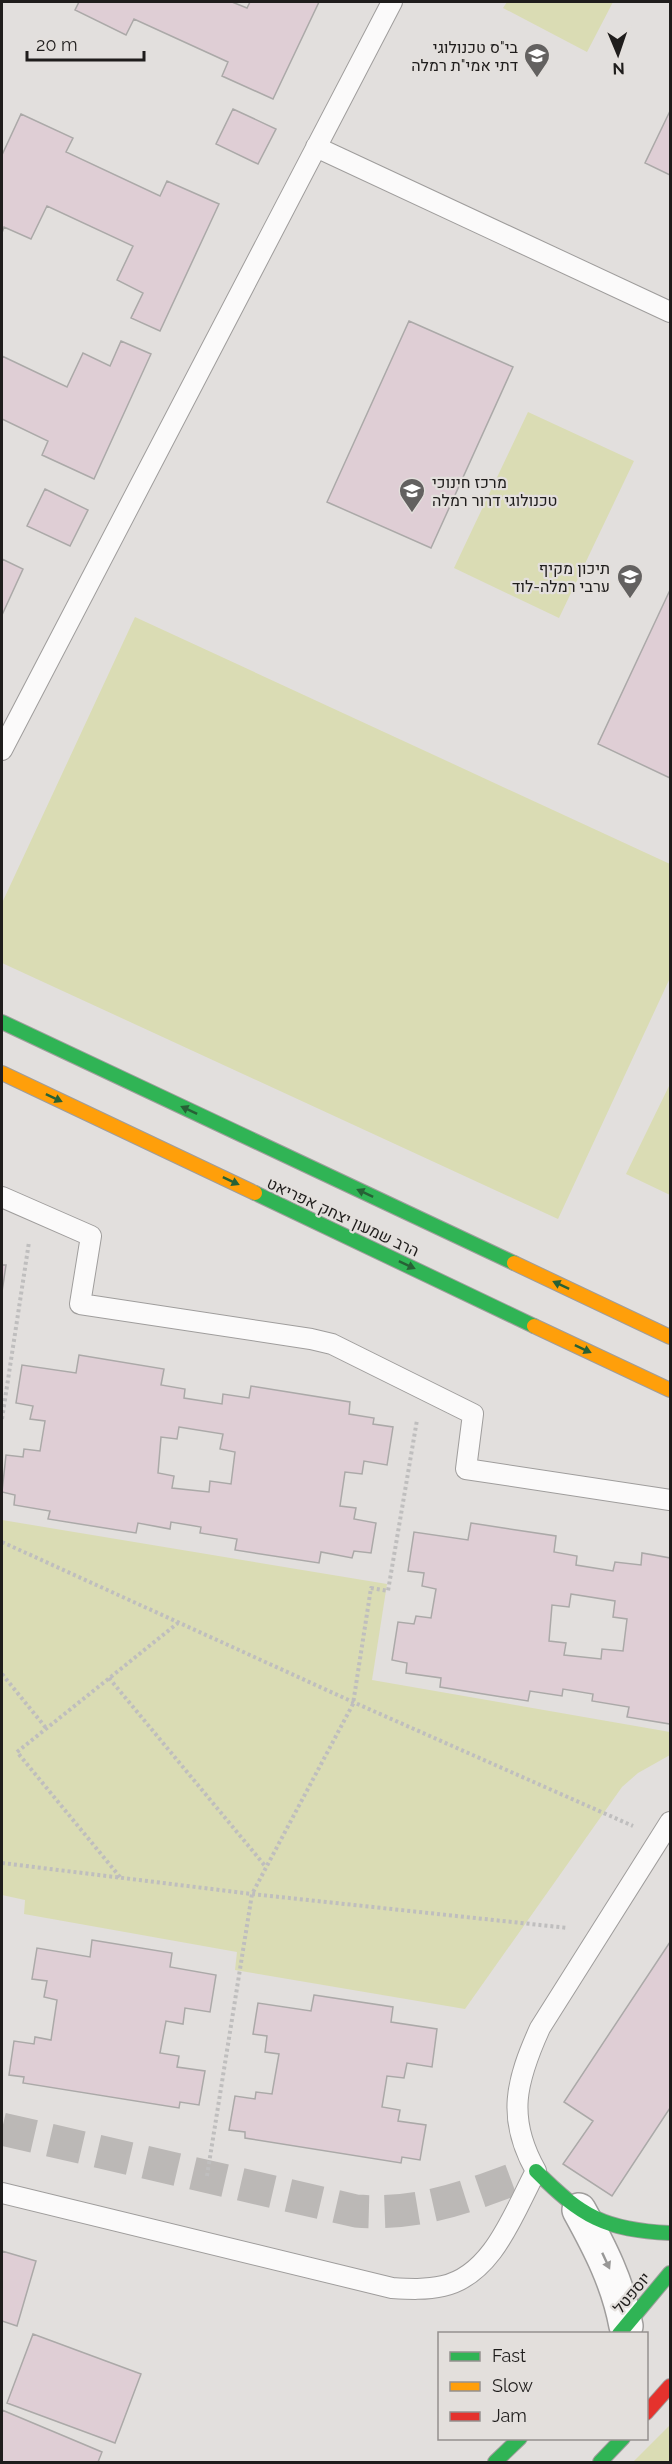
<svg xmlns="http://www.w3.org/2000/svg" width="672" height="2464" viewBox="0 0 672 2464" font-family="Raleway,Heebo,sans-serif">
  <rect width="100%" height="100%" fill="#e2dfdd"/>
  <!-- green -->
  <path fill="#dadcb4" d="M507,2H613L587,52L503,8Z
    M528,412L634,461L559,618L454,568Z
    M135,617L670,864V978L558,1219L2,963V903Z
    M670,1084V1195L626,1174Z
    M2,1520L387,1584L372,1680L670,1732V1755L638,1773L622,1787L465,2009L235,1970L237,1952L24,1914L25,1900L2,1895Z
    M670,2425V2462H633Z"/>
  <!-- building -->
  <path fill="#dfced5" stroke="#aba9a8" stroke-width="1.5" fill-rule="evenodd" d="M79,2H232L247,8L250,2H319L273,99L222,76L228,62L134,19L126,35L75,10Z
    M233,109L276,129L258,164L216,144Z
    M670,111V175L645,163Z
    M21,114L73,138L66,152L160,196L167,181L219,204L160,331L131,318L143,293L117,280L133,246L47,206L31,239L4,227L2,233V155Z
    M409,321L513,367L431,548L327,502Z
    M121,341L151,354L94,479L42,455L48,441L2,419V356L67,387L83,353L110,366Z
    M45,489L88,510L70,546L27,526Z
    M2,559L23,569L2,615Z
    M670,590V778L598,744Z
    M2,1265H6L2,1292Z
    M79,1355L164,1369L161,1385L185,1389L184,1398L222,1404L223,1394L249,1398L251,1386L350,1402L349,1414L374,1418L373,1424L393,1427L387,1465L364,1461L362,1474L345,1472L340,1506L356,1508L354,1519L376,1523L371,1553L354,1551L352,1558L321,1552L319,1563L235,1550L237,1539L200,1533L201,1527L171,1522L170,1529L138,1523L136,1533L48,1519L50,1511L14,1505L15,1495L2,1492L6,1455L23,1457L24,1449L40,1451L45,1421L30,1419L33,1406L16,1403L22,1365L76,1373ZM179,1427L223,1434L220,1449L235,1452L231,1484L210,1481L209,1492L172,1488L174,1476L158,1473L161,1437L177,1439Z
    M471,1523L556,1536L554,1552L577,1556L576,1565L613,1571L615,1562L641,1565L642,1553L670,1558V1724L627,1717L629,1707L592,1701L593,1694L563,1689L562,1696L530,1691L528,1701L440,1687L441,1678L406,1673L407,1663L392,1660L398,1622L414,1624L416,1616L431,1618L436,1589L422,1586L424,1573L408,1571L414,1532L468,1540ZM571,1594L615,1601L613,1617L627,1619L623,1651L602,1649L601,1659L564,1655L566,1643L549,1641L552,1605L569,1607Z
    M92,1940L172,1953L170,1967L216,1975L210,2012L185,2008L183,2024L166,2021L160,2053L179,2056L177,2067L205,2071L199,2105L180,2102L179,2108L23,2083L24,2077L9,2075L14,2041L34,2044L35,2037L51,2040L57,2000L44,1997L47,1981L32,1979L37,1948L90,1957Z
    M670,1942V2108L612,2196L563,2164L593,2121L564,2102Z
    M314,1995L393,2007L391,2022L437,2029L432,2067L407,2063L404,2078L387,2076L382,2107L400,2110L398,2121L426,2125L420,2160L402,2157L401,2163L245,2138V2132L229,2130L235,2096L255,2099L256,2092L272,2094L279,2054L265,2052L267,2036L253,2034L258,2003L311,2011Z
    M2,2251L36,2261L17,2326L2,2321Z
    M33,2334L141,2374L115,2443L7,2403Z
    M2,2410L102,2452L98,2462H2Z"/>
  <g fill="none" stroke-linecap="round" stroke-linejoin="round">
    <!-- secondary-tunnel -->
    <path stroke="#bbb8b6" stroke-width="33" stroke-dasharray="33 16" stroke-linecap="butt" d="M2,2129L356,2211C425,2216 472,2194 536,2171"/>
    <defs>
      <path id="lane" d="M316,147L670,312
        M2,750L392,2
        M2,1197L91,1236L80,1304L311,1339L332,1344L473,1414L466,1469L670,1500
        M2,2193L392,2288C409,2289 426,2290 443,2286C493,2275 514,2212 536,2171C506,2118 516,2081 540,2028L670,1822"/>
      <path id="street" d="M579,2210C600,2248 618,2283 626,2326"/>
      <path id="fast" d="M2,1022L514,1263
        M255,1193L534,1326
        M536,2171C582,2217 605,2230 670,2233
        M619,2334L670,2273
        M495,2462L520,2438
        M600,2462L623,2438"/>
      <path id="slow" d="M2,1073L255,1193
        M514,1263L670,1337
        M534,1326L670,1390"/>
      <path id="jam" d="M646,2413L670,2386"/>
    </defs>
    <!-- lane casing -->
    <use href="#lane" stroke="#9f9d9c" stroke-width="22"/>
    <!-- street casing -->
    <use href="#street" stroke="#9f9d9c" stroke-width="36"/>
    <!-- fast casing -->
    <use href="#fast" stroke="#9f9d9c" stroke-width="16"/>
    <!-- slow casing -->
    <use href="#slow" stroke="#9f9d9c" stroke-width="16"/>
    <!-- jam casing -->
    <use href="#jam" stroke="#9f9d9c" stroke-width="16"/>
    <!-- path -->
    <path stroke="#bfbebe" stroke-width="4" stroke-dasharray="3 3" stroke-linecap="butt" d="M2,1419L29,1242
      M2,1542L353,1702L633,1826
      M2,1674L46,1728
      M109,1678L266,1867
      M2,1863L252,1894L568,1928
      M120,1877L17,1752L178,1623
      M207,2176L252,1894L353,1704L371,1588L388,1591L417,1420"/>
    <!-- lane -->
    <use href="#lane" stroke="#fbfafa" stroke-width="20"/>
    <!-- street -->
    <use href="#street" stroke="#fbfafa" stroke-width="33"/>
    <!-- fast -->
    <use href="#fast" stroke="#30b455" stroke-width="14"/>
    <!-- slow -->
    <use href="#slow" stroke="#ff9f0a" stroke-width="14"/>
    <!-- jam -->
    <use href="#jam" stroke="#e5322d" stroke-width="14"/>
  </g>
  <!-- one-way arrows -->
  <defs><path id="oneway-solid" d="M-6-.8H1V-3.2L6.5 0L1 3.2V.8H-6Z" transform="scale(1.5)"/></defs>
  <g fill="#276136">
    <use href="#oneway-solid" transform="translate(54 1098) rotate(25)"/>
    <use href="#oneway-solid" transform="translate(189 1110) rotate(-155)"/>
    <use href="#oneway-solid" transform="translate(231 1181) rotate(25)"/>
    <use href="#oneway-solid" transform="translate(365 1193) rotate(-155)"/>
    <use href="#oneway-solid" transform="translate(407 1265) rotate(25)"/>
    <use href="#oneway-solid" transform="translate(561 1285) rotate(-155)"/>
    <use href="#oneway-solid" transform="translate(583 1349) rotate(25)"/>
  </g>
  <use fill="#989796" href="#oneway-solid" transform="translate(606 2261) rotate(65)"/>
  <!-- icons -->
  <defs>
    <symbol id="school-pin" viewBox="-11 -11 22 30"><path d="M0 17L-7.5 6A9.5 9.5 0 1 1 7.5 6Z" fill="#636160" stroke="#e3dfdc"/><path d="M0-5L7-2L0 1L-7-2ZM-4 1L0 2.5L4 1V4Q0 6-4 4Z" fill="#fff"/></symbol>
  </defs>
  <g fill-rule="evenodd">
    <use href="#school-pin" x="522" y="41" width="30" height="40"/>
    <use href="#school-pin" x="397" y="476" width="30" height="40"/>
    <use href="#school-pin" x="615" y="562" width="30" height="40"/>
  </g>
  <g text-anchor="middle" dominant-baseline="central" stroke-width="4.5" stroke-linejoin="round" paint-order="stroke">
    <!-- poi labels -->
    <g font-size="16" fill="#1f1d1c" stroke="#e3dfdc" text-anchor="end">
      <text x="518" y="47">בי"ס טכנולוגי<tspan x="518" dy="18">דתי אמי"ת רמלה</tspan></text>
      <text x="432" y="482" text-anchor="start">מרכז חינוכי<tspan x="432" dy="18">טכנולוגי דרור רמלה</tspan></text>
      <text x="610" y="568">תיכון מקיף<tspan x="610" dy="18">ערבי רמלה-לוד</tspan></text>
    </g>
    <!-- street labels -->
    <g font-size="16" fill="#1f1d1c" stroke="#e3dfdc">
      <text transform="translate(343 1217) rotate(25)">הרב שמעון יצחק אפריאט</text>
      <text transform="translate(632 2293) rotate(-50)">יוספטל</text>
    </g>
  </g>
  <!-- border -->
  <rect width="672" height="2464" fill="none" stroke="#1f1d1c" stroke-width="6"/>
  <!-- legend -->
  <rect x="438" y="2332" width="210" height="108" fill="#e3dfdc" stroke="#95918f" stroke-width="1.5"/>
  <rect x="450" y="2352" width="30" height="9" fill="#30b455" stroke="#95918f" stroke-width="1.5"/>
  <text x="492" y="2362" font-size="18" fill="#1f1d1c">Fast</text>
  <rect x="450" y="2382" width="30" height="9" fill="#ff9f0a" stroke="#95918f" stroke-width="1.5"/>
  <text x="492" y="2392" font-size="18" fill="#1f1d1c">Slow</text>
  <rect x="450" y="2412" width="30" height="9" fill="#e5322d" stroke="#95918f" stroke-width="1.5"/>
  <text x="492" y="2422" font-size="18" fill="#1f1d1c">Jam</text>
  <!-- north arrow -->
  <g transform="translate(618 54) rotate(178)" stroke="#e3dfdc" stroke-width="4.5" paint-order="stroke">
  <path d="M0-4.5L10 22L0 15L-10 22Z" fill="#1f1d1c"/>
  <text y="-9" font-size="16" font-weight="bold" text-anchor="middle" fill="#1f1d1c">N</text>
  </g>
  <!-- scale -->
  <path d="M27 51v9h117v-9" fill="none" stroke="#1f1d1c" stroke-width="3"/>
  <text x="36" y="51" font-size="18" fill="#1f1d1c" stroke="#e3dfdc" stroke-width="4.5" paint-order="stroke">20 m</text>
</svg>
